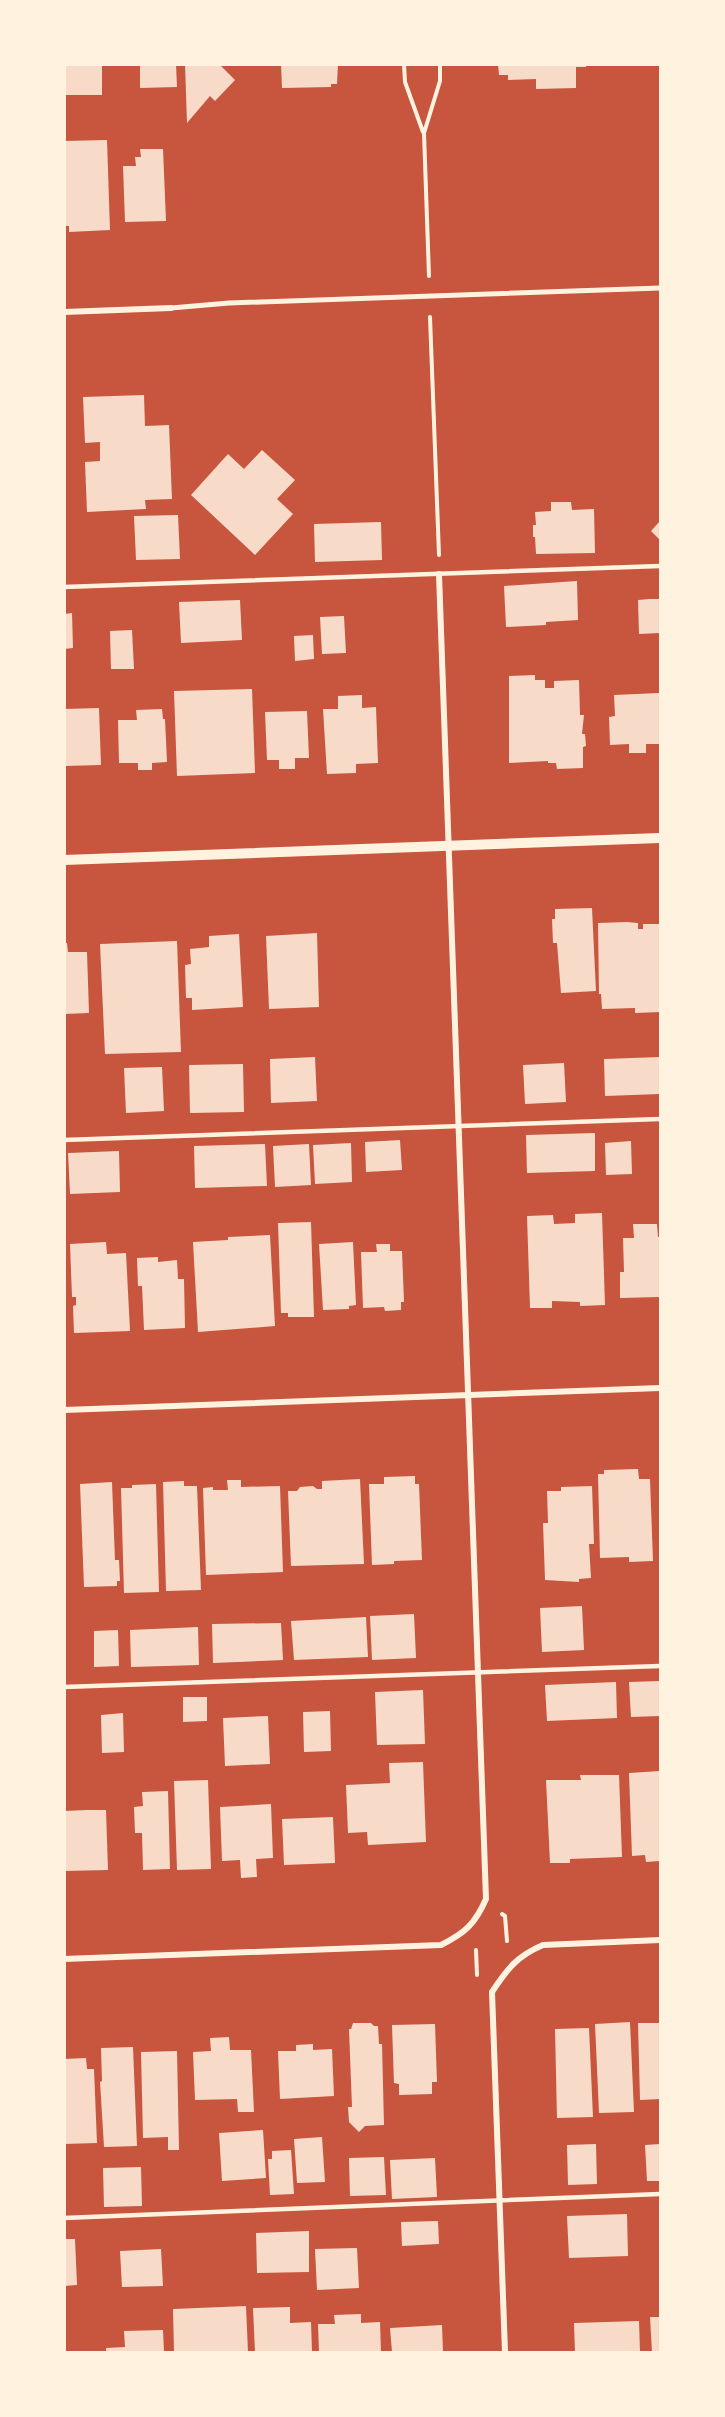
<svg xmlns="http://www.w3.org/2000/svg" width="725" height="2417" viewBox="0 0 725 2417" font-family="Merriweather,serif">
  <rect width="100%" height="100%" fill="#c8553d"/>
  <!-- building -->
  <path fill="#f7dbc8" d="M64,64H102V95H64Z
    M140,64H176L177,87L140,88Z
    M185,64H219L235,80L215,101L210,96L187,123Z
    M281,64H338L337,84H331V87L282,88Z
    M498,64H586V67H576V88L536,89V79L508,80V75H499Z
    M107,140L110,230L69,232V226H64V141Z
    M140,149H163L166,221L125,222L123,166H136L135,157H141Z
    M144,395L145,426L169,425L172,499L145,500L146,509L87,512L85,462L100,461V442L85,443L83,397Z
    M262,450L295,480L277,499L293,514L255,555L191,495L228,454L244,469Z
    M551,502H571L572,510L594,509L595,553L536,554L535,537H533V525H536L535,512L551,511Z
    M178,515L180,559L136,560L134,516Z
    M660,521V540L651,531Z
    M381,522L382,560L315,562L314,524Z
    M577,581L578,620L546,622V625L506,627L504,586Z
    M649,599H660V633L639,634L638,600Z
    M240,600L242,640L181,643L179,602Z
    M72,613L73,648L64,649V614Z
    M344,616L346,653L322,654L320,617Z
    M132,630L134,669H111L110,631Z
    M313,635L314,659L295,661L294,636Z
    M535,675V680H545V688H554V681L579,680L580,715H584L582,734H585L586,746L583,747V768L557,769L556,763H548V761L509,763V676Z
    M252,689L255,773L177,776L174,691Z
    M659,693L660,744H646V753H629V744L610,745L609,717L615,716L614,695Z
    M362,695V708L376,707L378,763L356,764V773L327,774L323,709H338V696Z
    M99,708L101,765L64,766V709Z
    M162,709L163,719H165L167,762L152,763V770H138V763H119L118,720H137L136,710Z
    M307,711L309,758H295V769H279V760H267L265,712Z
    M592,908L596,991L561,993L557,943H553L552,919H555V909Z
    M627,922L638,923V929H643V924H660V1012L635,1013V1008L602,1009L601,994H599L598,923Z
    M317,933L319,1007L269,1009L266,936Z
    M239,934L243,1007L192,1010V998H186L185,965L191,964L190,949L209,947V936Z
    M177,941L181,1052L105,1054L100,944Z
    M64,943H67L68,952H87L89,1013L64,1014Z
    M315,1057L317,1101L271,1103L270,1059Z
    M660,1057V1094L605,1096L604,1059Z
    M564,1063L566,1102L525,1104L523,1065Z
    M243,1064L244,1112L190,1113L189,1065Z
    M162,1067L164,1111L126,1113L124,1068Z
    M595,1133V1171L527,1173L526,1135Z
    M400,1140L402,1170L366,1172L365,1142Z
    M631,1141L632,1174L606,1175L605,1143Z
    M351,1143L352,1182L315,1184L313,1145Z
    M265,1144L267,1186L195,1188L194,1146Z
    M309,1144L311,1185L275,1187L273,1146Z
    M119,1151L120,1192L70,1194L68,1153Z
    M602,1213L605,1305L580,1306V1302L552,1301V1308H530L527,1216L553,1215L554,1224L575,1223V1214Z
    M311,1222L314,1317H288V1313H281L278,1223Z
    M633,1224H657L658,1237H660V1297L620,1298V1272H624L623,1238H634Z
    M270,1235L275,1326L198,1332L193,1242L228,1240V1237Z
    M106,1242L107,1254L126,1253L130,1331L74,1333L73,1306L76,1305V1297H72L70,1244Z
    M353,1242L356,1305L349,1306V1309L323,1310L319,1244Z
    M376,1244H390V1251H402L404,1302H401V1310L385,1311L384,1307L363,1308L361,1252H377Z
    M158,1257V1262L177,1260L178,1279H184L185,1328L144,1330L142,1286H138L137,1258Z
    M638,1469L639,1479H650L653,1561L629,1562V1557L600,1558L598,1474H604V1470Z
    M415,1476V1484H419L422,1560L394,1561V1564L372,1565L369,1484H384V1477Z
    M360,1479L364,1564L291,1566L288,1491H297L300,1487L313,1486L317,1489H322V1481Z
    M227,1480H241V1487L280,1486L283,1572L206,1575L203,1488L213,1487V1490H228Z
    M184,1481V1486H197L201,1590L166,1591L163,1482Z
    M112,1482L115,1560H119L120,1581H117V1586L84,1587L80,1484Z
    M156,1484L159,1592L124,1593L121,1488H132V1485Z
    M592,1486L594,1544H589L591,1578L579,1579V1582L545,1580L543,1523H548L547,1491H561V1487Z
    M582,1606L584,1650L542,1652L540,1608Z
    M414,1614L416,1658L372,1660L370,1616Z
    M366,1617L368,1657L294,1660L291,1621Z
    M281,1623L283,1660L213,1663L212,1624Z
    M198,1627L199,1665L131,1667L130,1630Z
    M118,1630L119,1666L94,1667V1631Z
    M660,1681V1716L631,1717L629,1682Z
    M616,1682L617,1718L547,1721L545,1685Z
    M423,1690L425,1744L377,1745L375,1692Z
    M183,1697H207V1721L183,1722Z
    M330,1711L331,1751L304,1752L303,1712Z
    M123,1713L124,1752L102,1753L101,1715Z
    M268,1716L270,1764L225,1766L223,1718Z
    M423,1762L426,1842L368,1845L367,1832L348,1833L346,1785L390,1783L389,1763Z
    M660,1771V1861L646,1862L645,1855L632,1856L629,1773Z
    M580,1775H619L622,1857L570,1859V1863H550L546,1780H581Z
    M208,1780L211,1869L177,1870L174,1781Z
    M168,1791L170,1869L143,1870L142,1833H135L134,1807L143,1806L142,1792Z
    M271,1804L273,1858L256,1859L257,1877L241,1878L240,1860L222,1861L220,1807Z
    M87,1810H106L108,1870L64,1871V1811Z
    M333,1817L335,1863L284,1865L282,1819Z
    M630,2022L634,2112L599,2113L595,2024Z
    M353,2023H371L374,2026H378L379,2044H382L384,2125L365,2126L359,2132L349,2122L348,2107H352L349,2029H351Z
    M638,2023H660V2099L640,2100Z
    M435,2024L437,2082H432V2094L399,2095V2084L394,2083L392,2025Z
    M589,2028L593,2117L557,2118L555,2029Z
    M229,2037L230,2050H251L254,2112H238L237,2099L195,2100L193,2052L211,2051L210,2038Z
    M313,2044V2050L332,2049L334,2096L280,2099L278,2051H296V2045Z
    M133,2047L137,2146L104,2147L100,2082L102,2081L101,2048Z
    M177,2051L179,2150H168V2137L143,2138L141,2052Z
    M86,2058L87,2069H94L97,2143L64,2144V2059Z
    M263,2130L266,2178L222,2181L219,2133Z
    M322,2137L325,2182L297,2183L294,2139Z
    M596,2144L597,2184L568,2185L567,2145Z
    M660,2144V2181H647L645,2145Z
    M291,2150L294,2194L270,2195L268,2159H272V2151Z
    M384,2157L386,2195L350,2196L349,2158Z
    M435,2158L437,2197L392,2199L390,2160Z
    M141,2167L142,2206L104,2207L103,2168Z
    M627,2214L628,2256L569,2258L567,2216Z
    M438,2221L439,2244L402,2246L401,2222Z
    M309,2231V2272L257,2273L256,2233Z
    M64,2239H75L77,2285L64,2286Z
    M357,2248L359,2288L317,2290L315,2249Z
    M161,2249L163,2286L122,2287L120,2251Z
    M246,2306L248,2352H174L173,2309Z
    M290,2307V2323L311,2322L312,2352H255L253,2308Z
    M361,2314V2323L380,2322L381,2352H319L318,2324H335L334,2315Z
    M650,2317H660V2352H652Z
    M639,2321L640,2352H575L574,2323Z
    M442,2325L443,2352H392L390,2328Z
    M163,2330L164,2352H106V2348L125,2347L124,2331Z"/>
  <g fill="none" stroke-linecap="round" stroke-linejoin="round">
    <!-- path -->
    <path stroke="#fff3e0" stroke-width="4" d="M404,64L405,82L423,132
      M429,276L424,133L440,81V64
      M430,317L439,555
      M502,1914L505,1916L507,1941
      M476,1950L477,1975"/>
    <!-- service -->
    <path stroke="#fff3e0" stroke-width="4.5" d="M64,587L660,566
      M64,1140L660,1119
      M64,1687L660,1666
      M64,2218L660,2194"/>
    <!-- pedestrian -->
    <path stroke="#fff3e0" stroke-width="5" d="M171,308L229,303L660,288"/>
    <!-- minor -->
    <path stroke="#fff3e0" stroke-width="6" d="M64,312L171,308
      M64,1410L660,1388
      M64,1959L441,1945C465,1933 475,1924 486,1899L439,574
      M505,2352L492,1992C507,1969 517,1956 543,1945L660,1940"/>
    <!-- tertiary -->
    <path stroke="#fff3e0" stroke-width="10" d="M64,860L660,838"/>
  </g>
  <!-- border -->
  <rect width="725" height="2417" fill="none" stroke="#fff3e0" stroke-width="132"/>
</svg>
